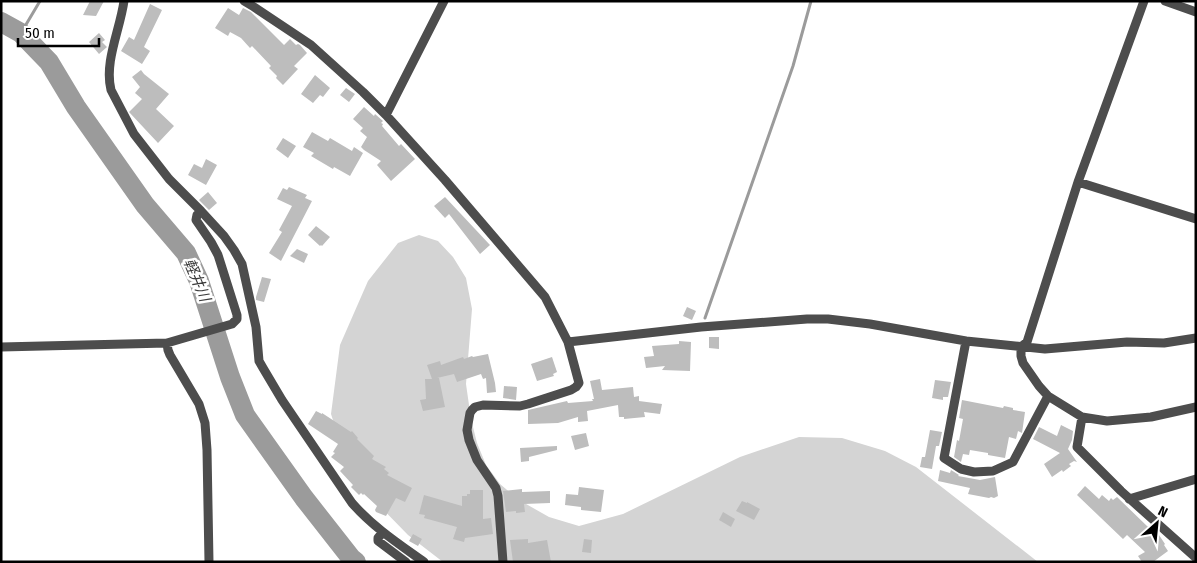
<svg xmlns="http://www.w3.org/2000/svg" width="1197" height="563" viewBox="0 0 1197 563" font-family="'Fira Sans Condensed','Noto Sans JP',sans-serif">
  <rect width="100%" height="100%" fill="#fff"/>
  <!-- green -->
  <path fill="#d4d4d4" d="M419,235L438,241L453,257L466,278L472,309L466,384L471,419L477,443L486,465L500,484L519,500L549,517L579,526L623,514L740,457L799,437L842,438L885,451L916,467L1038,562H443L408,535L369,495L346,460L331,414L340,345L368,281L398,243Z"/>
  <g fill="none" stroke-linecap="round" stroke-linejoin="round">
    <!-- stream -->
    <path stroke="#9b9b9b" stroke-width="3" d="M21,33L40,1
      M705,318L793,66L811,1"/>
    <!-- river -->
    <path stroke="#9b9b9b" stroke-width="20" d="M1,22L21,33L49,62L76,107L145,205L186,253L199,281L230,377L245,415L304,498L351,558L356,562"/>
  </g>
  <!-- building -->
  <path fill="#bdbdbd" d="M90,1H104L96,16L83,15Z
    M150,4L162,10L144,47L150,51L142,64L121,51L129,37L134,40Z
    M228,8L239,15L243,8L251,12L284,45L290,39L296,45L298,44L300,45L307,53L294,66L298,69L283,85L276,78L277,76L269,68L271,66L252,46L250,48L241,38L230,32L228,36L215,28Z
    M99,33L105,40L102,42L107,47L99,54L89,42Z
    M141,70L144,74L169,94L156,109L174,126L158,143L129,112L142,99L135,93L140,87L132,77Z
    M315,75L330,88L323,97L320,95L313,103L301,94Z
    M346,88L355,94L349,102L340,95Z
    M364,107L374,116L375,114L383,121L381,123L383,124L382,126L399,146L401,144L415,159L391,181L377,165L381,161L364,150L361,147L367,137L360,131L363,128L353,119Z
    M312,132L328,141L330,138L352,151L354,147L363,153L350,176L334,167L333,169L311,156L314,153L303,147Z
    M283,138L296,146L288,158L276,149Z
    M206,159L217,165L206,185L188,175L194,164L202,168Z
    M289,187L307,195L305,198L312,201L281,261L269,253L282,232L279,230L292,206L277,199L283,188L287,190Z
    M208,192L217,203L209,210L199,200Z
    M445,197L490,245L480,254L449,214L445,218L434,206Z
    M316,226L330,237L322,246L321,245L320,246L308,235Z
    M297,249L308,254L304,263L290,256Z
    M262,277L271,279L264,302L256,300V297Z
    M687,307L696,311L692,320L683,316Z
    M709,337H719V349L709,348Z
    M679,341L691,342L690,371L662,370L665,366L646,368L644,357L654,356L652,346L679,344Z
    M488,354L495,383L496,392L487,393L486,378L483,379L481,374L457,382L454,374L437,378H439L445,407L423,411L420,400L426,399L425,379H432L427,365L440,361L441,365L463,357L464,359L472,356L473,357Z
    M552,357L557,372L553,374L554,376L537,381L531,364Z
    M600,379L602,390L633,387L634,397L639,396V401L662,404L660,414L644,412L645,417L624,419V417H619L618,405L587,411L588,421L578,422V417L558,423L528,424V410L567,401L568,403L593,401L592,399H594L590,381Z
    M935,380L951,382L948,397H943V400L932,398Z
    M504,386L517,387L516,400L503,398Z
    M962,400L1003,408L1004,406L1013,408V410L1025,412L1022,433L1018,431L1016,439L1009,437L1005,458L988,455V453L970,450L969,455L963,454L961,462L954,457L957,440L959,441L963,419L959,418Z
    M316,411L322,414V413L351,432L352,431L358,438L357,439L374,456L372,459L386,467L384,469L389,473L387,475L412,488L405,502L396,498L386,516L376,512L375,510L377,506L364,494L363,495L361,493L359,495L351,487L353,485L340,471L344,467L331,457L335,453L333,452L338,444L308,424Z
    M1061,425L1073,431L1072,440L1068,449L1077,462L1074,461L1069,464L1071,466L1063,472L1062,470L1052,477L1044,464L1060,453L1033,439L1039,427L1057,436Z
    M930,430L942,432L939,446H936L932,469L920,467L922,457H925Z
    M586,433L589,446L575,450L571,436Z
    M557,446V450L529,457V461L521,462L520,448Z
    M940,470L950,473L951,470L959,475L958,476L980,480L995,477L998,496L994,498L991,497L989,498L968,494L970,488L938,481Z
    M1085,486L1099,499L1102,495L1109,501L1111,498L1113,500L1117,497L1147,526L1159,535L1165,544L1164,545L1168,551L1153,562H1142L1138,556L1145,552L1127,535L1123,539L1077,495Z
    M579,487L604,490L601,512L581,510V507L565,505L566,494L578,495Z
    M522,489V492L550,491V503L524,504L525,512L516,513V511L506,512L503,491Z
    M470,490H483V519L491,518L493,534L465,538L464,542L453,539L457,527L424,518L425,515L419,514L424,495L462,506V496H467V494H470Z
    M742,501L747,503V502L760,509L754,520L736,511Z
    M723,512L735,519L731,527L719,520Z
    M413,534L422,539L418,546L409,541Z
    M528,539V543L547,540L551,562H513L510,540Z
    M584,539L592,540L591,553L582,552Z"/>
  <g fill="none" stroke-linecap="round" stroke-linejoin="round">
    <!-- minor -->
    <path stroke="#4d4d4d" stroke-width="9" d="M244,1L254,7L311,45L363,92L386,115L445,180L545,297L568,342L579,383L576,387L571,390L528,404L520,406L483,405L475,407L472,410L470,413L467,430L469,440L477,460L496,488L498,496L503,562
      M1144,1L1078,182L1027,342L1021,347V356L1023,363L1039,386L1048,396L1082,417L1107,421L1151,417L1196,407
      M1165,1L1196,12
      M386,115L444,1
      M1078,182L1196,219
      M201,211L224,236L234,250L242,264L256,327L259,361L263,368L282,400L352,503C373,527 399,544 424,562
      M966,341L944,458L961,469L974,472L993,471L1013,462L1048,396
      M568,342L701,327L807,319H828L870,324L966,341L1045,349L1127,342L1164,343L1196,338
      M167,343L168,350L170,355L199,404L205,423L207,450L209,562
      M1,347L167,343L232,324L237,319V315L218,255L211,242L196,220L197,215L201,211L169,179L134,134L111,90C104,62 120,30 124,1
      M1082,417L1077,447L1121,491L1196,558
      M1129,499L1196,479
      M383,532L378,538V541L406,562"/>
  </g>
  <g text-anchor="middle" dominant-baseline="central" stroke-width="5" stroke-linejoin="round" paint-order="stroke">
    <!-- water labels -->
    <g font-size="15" font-style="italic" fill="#3c3c3c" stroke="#fff">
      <text transform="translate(197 280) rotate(67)">軽井川</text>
    </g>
  </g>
  <!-- border -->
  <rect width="1197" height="563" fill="none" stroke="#000000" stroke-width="5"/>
  <!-- north arrow -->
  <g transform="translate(1157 523) rotate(27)" stroke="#ffffff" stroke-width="4" paint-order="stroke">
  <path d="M0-4L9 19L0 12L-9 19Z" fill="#000000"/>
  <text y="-8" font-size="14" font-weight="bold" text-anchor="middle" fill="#000000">N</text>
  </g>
  <!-- scale -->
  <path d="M18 38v8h81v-8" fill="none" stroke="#000000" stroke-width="2.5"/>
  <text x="25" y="38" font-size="15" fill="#000000" stroke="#ffffff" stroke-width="4" paint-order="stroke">50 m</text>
</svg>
